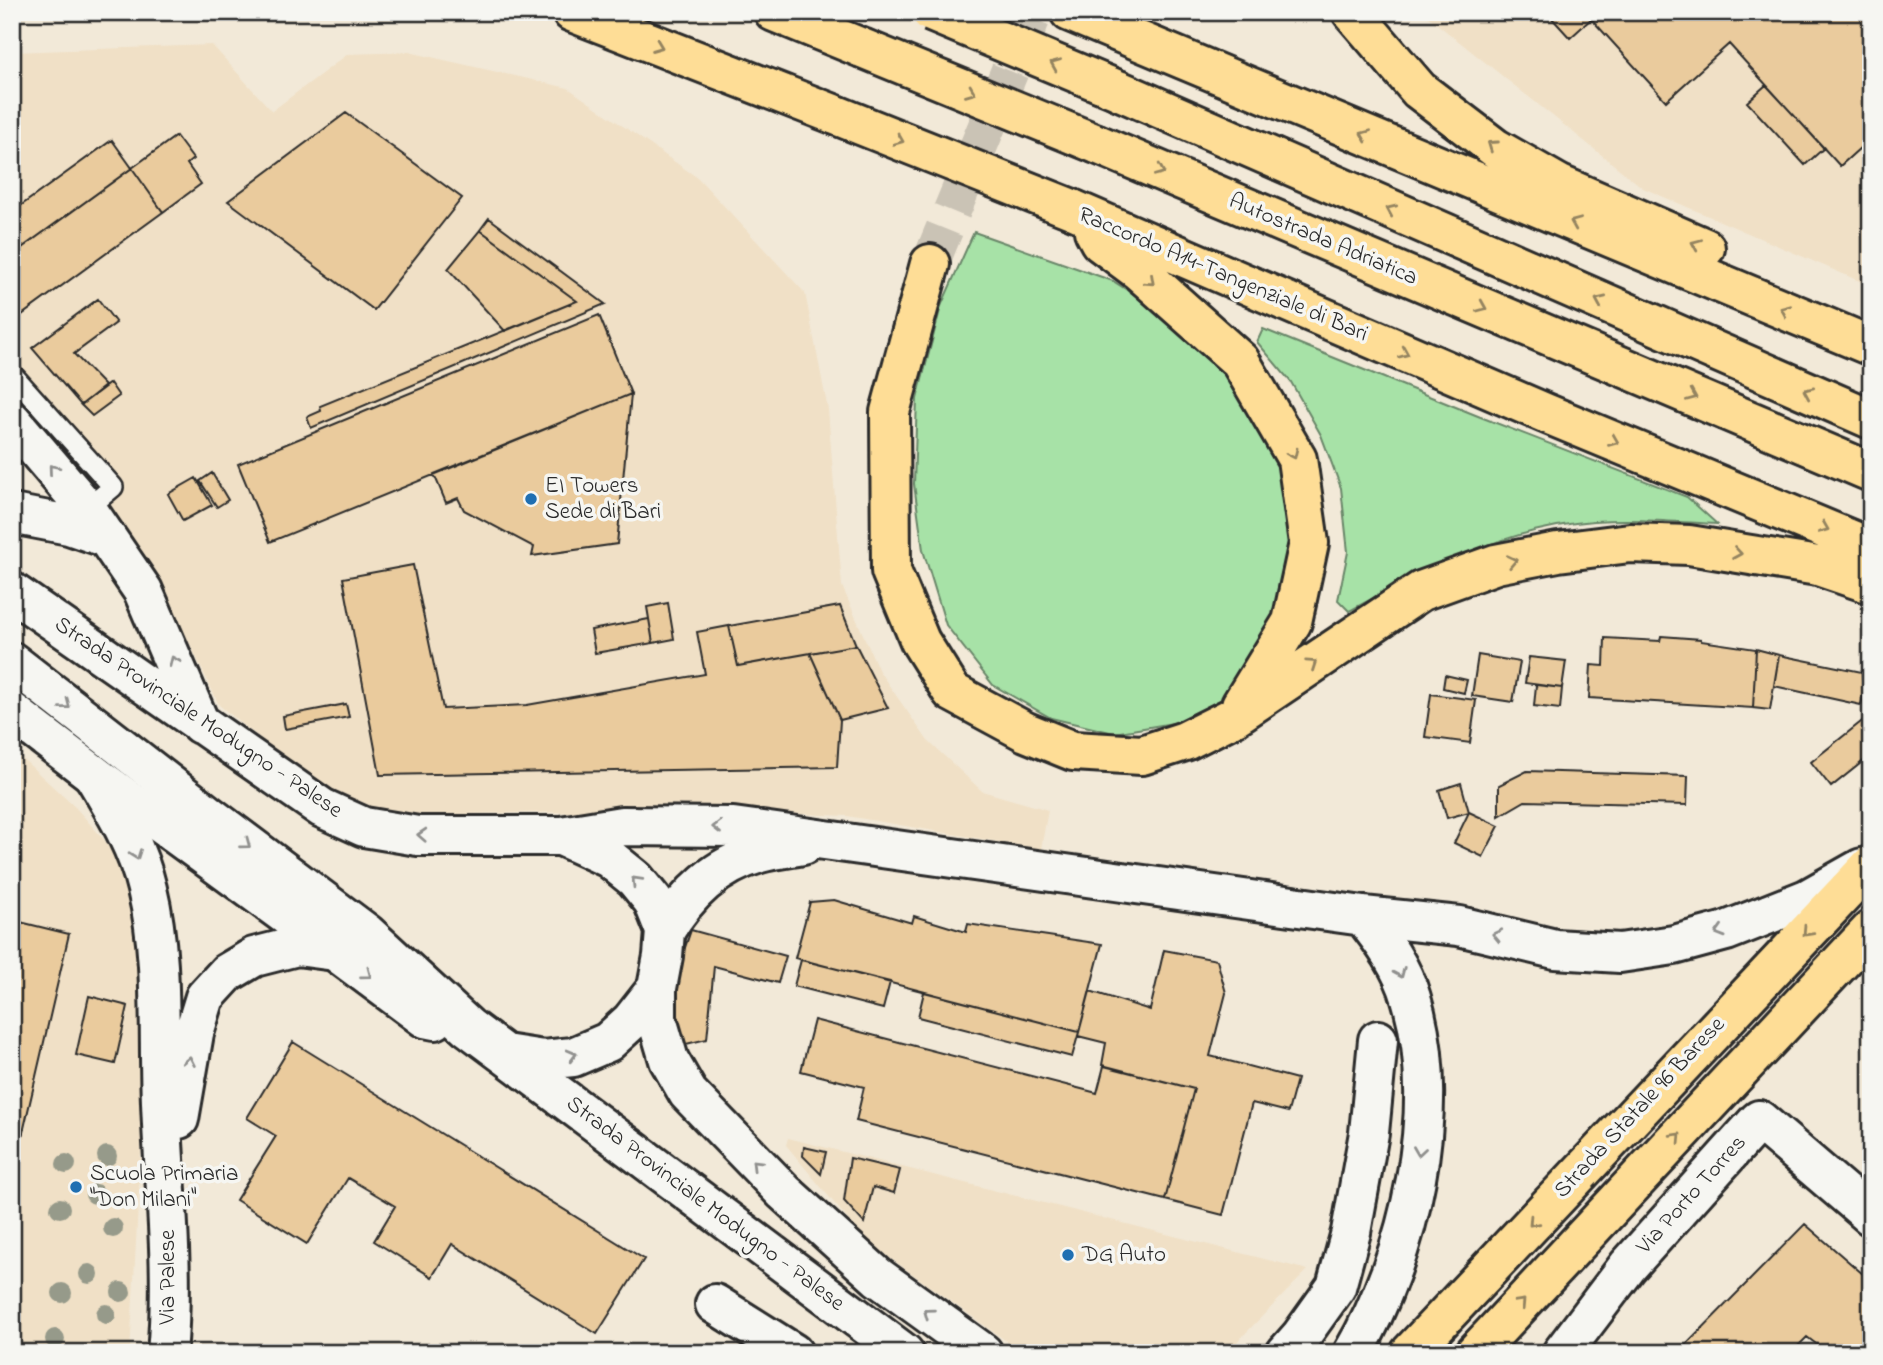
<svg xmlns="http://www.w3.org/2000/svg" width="1883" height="1365" viewBox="0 0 1883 1365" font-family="'Indie Flower',sans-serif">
  <rect width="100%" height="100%" fill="#f2e9d8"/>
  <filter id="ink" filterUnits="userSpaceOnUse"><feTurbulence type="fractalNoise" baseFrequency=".0143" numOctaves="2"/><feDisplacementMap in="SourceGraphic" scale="14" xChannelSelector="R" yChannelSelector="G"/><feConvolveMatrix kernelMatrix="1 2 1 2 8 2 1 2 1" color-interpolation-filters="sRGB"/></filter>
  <g filter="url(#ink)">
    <!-- built -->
    <path fill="#f0e0c6" d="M1422,12H1871V286L1643,188Z
      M212,45L272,111L348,54L409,52L568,88L698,178L805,293L828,410L842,586L879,671L928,741L982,791L1048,810L1041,849L847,816L712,810L393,815L353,805L282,756L219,705L191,646L138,549L84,474L12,394V52Z
      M12,749L75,807L116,853L136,928L148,1021L130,1353H12Z
      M788,1138L1308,1270L1226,1353H1023L865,1240L786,1145Z"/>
    <!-- green -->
    <path fill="#a7e2a7" stroke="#698669" stroke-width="2" d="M974,232L1113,281L1177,322L1241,383L1277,447L1290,504L1289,574L1270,641L1231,695L1185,721L1114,733L1051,718L993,685L946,625L923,550L914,484L917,399L941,306Z
      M1263,329L1478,416L1687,497L1717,524C1677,522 1635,518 1594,521C1505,528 1427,570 1349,611L1338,600L1348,552L1341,488L1321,435L1291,382L1257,342Z"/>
    <!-- building -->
    <path fill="#eacb9d" stroke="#2b2b2b" stroke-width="2" d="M1554,12H1585L1591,19L1570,38L1550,16Z
      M1585,12H1871V138L1840,166L1729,44L1666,101Z
      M1766,85L1824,148L1805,165L1747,102Z
      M346,113L462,198L374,310L228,201Z
      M176,136L193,159L187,164L201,184L163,212L132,168Z
      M112,140L132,168L12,255V212Z
      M132,168L163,212L19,317L12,308V255Z
      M489,218L605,304L311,428L307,417L321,411L320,406L577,301L480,230Z
      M480,230L577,301L505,331L448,269Z
      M98,299L116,323L74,354L105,386L81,405L32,348Z
      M599,315L631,394L270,542L238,464Z
      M110,383L119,396L92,416L81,405Z
      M631,394L617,544L532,556L534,547L464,510L458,498L446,503L434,474Z
      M212,473L228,500L217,507L200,481Z
      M196,478L212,505L183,521L168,494Z
      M413,565L443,709L527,705L705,674L697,632L729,626L738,666L810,653L840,720L837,767L380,775L343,578Z
      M668,603L674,639L653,643L647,607Z
      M840,606L856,645L738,666L729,626Z
      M649,619L653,643L595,653L591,630Z
      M1661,636L1701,639V641L1756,649L1753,708L1589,698L1591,665L1604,666L1605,638L1660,641Z
      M856,645L888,708L840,720L810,653Z
      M1756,649L1779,655L1770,710L1753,708Z
      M1478,655L1520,662L1513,702L1472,696Z
      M1779,655L1862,672L1864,692L1861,705L1774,686Z
      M1529,657L1566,661L1562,688L1525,683Z
      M1871,666V696L1865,668Z
      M1445,675L1467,680L1464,693L1443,688Z
      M1536,685L1562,688L1560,709L1534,706Z
      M1431,694L1476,700L1470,743L1425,737Z
      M346,704L349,717L285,729L283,716Z
      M1871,714V755L1831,787L1811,762Z
      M1527,771L1688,776L1687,805L1525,801L1499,816V785Z
      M1461,783L1469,812L1447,818L1439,790Z
      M1469,812L1499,826L1483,857L1454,843Z
      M834,900L912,923L914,916L966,932L968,924L1102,944L1079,1032L795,958L810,902Z
      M12,920L69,934L12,1180Z
      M691,930L786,956L778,983L714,966L707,1039L678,1046L674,1003L679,965Z
      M1164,950L1217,960L1226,993L1210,1056L1297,1079L1288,1112L1252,1103L1223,1215L1165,1200L1194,1089L1102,1065L1106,1043L1078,1036L1090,991L1150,1010Z
      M801,960L890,982L883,1009L794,986Z
      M924,992L1079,1032L1072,1057L918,1017Z
      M89,996L128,1006L115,1064L76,1055Z
      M814,1020L1097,1093L1104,1066L1194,1089L1165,1200L856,1121L864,1087L801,1071Z
      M293,1042L644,1259L597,1334L452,1244L432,1277L374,1241L395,1206L348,1178L307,1244L236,1200L276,1136L247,1118Z
      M804,1147L826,1152L821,1174L803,1156Z
      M850,1158L900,1170L894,1193L873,1187L864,1223L844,1201Z
      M1805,1224L1871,1281V1353H1828L1807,1337L1791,1353H1678Z"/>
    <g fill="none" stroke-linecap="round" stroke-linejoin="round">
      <!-- highway-tunnel -->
      <path stroke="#cac3b5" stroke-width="38" stroke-dasharray="38 19" stroke-linecap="butt" d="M930,264L1034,12"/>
      <defs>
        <path id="lane" d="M12,374L113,487L87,509"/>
        <path id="street" d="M12,712L93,774L335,951
          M715,1304L793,1353
          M1286,1353L1301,1336L1336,1287L1351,1232L1369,1133L1378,1040
          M1562,1353L1628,1266L1759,1120L1871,1216"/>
        <path id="secondary" d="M12,421L87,509L143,591L200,724
          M12,514L69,525L107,538
          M12,592L322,808L364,827L418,836H561L609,858L635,879L653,901L665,931L663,956L657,988L631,1021L608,1042L573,1057L543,1060L505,1054
          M12,662L210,816L366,933L468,1027L904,1353
          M93,774C115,811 137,846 147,889C164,958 158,1031 161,1102C164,1185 175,1269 167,1353
          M561,836L622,826L733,827L1363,916L1459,926L1555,949L1620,953L1674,945L1726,931L1807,899L1862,868
          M665,931C688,893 716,866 760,853C774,849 789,848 803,845
          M657,988V1019L669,1060L688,1093L784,1192L878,1277L983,1353
          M179,1119L194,1033L205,997L227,973L254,957L297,946L335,951L425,1018L435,1020
          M1353,1353C1410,1256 1444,1108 1411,998C1402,967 1383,941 1363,916"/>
        <path id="primary" d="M1410,1353L1871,865
          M1475,1353L1871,930"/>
        <path id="highway" d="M572,12L836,115
          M774,12L862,48
          M1070,12L1871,346
          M1352,12L1419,90L1495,148L1560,185L1705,248
          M1118,90L1871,419
          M1097,144L1871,472
          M1072,209L1545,413L1871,548
          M1094,231L1100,242L1139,271L1240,361L1297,459L1309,543L1292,622L1241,705
          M930,264L890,412L891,571L920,641L952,692L1026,732L1073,751L1142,755L1185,741L1235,716L1421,591L1496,564L1558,552L1630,543L1689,545L1818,566L1871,584"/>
      </defs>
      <!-- lane casing -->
      <use href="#lane" stroke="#2b2b2b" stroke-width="24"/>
      <!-- street casing -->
      <use href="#street" stroke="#2b2b2b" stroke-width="44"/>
      <!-- secondary casing -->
      <use href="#secondary" stroke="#2b2b2b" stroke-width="44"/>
      <!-- primary casing -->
      <use href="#primary" stroke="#2b2b2b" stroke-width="44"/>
      <!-- highway casing -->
      <use href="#highway" stroke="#2b2b2b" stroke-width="44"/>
      <!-- lane -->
      <use href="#lane" stroke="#f6f6f2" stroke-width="19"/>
      <!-- street -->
      <use href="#street" stroke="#f6f6f2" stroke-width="38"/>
      <!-- secondary -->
      <use href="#secondary" stroke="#f6f6f2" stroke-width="38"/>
      <!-- primary -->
      <use href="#primary" stroke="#fedd96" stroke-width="38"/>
      <!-- highway -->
      <use href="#highway" stroke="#fedd96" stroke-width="38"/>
      <defs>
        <path id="highway-bridge" d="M931,12L1118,90
          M862,48L1097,144
          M836,115L1072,209"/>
      </defs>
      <!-- highway-bridge casing -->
      <use href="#highway-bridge" stroke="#2b2b2b" stroke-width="44" stroke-linecap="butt"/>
      <!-- highway-bridge -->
      <use href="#highway-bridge" stroke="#fedd96" stroke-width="38"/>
    </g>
    <!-- trees -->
    <g fill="#969a8a">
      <circle cx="107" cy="1156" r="10"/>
      <circle cx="66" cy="1164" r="10"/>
      <circle cx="95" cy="1194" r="10"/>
      <circle cx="60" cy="1208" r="10"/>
      <circle cx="113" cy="1228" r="10"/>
      <circle cx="89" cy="1274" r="10"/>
      <circle cx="121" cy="1292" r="10"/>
      <circle cx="62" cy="1293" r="10"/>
      <circle cx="106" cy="1314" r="10"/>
      <circle cx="55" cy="1339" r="10"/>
    </g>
    <!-- one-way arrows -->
    <defs><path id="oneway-chevron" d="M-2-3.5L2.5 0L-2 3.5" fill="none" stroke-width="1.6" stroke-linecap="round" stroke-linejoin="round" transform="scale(1.75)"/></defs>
    <g stroke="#948460">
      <use href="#oneway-chevron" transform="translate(658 46) rotate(21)"/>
      <use href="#oneway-chevron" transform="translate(1055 64) rotate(-157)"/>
      <use href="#oneway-chevron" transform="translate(971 92) rotate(22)"/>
      <use href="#oneway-chevron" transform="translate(1365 135) rotate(-157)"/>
      <use href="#oneway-chevron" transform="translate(899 140) rotate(22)"/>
      <use href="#oneway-chevron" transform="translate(1492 145) rotate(-145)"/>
      <use href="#oneway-chevron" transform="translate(1160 171) rotate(23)"/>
      <use href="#oneway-chevron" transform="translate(1391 210) rotate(-156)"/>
      <use href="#oneway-chevron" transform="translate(1575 223) rotate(-157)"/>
      <use href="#oneway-chevron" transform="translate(1696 244) rotate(-157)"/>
      <use href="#oneway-chevron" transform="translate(1150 281) rotate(42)"/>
      <use href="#oneway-chevron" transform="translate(1600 301) rotate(-156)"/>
      <use href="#oneway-chevron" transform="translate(1482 307) rotate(23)"/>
      <use href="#oneway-chevron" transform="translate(1785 310) rotate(-157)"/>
      <use href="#oneway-chevron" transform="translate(1404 353) rotate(23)"/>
      <use href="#oneway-chevron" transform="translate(1808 392) rotate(-156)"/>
      <use href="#oneway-chevron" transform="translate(1692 396) rotate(23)"/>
      <use href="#oneway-chevron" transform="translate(1614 441) rotate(22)"/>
      <use href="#oneway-chevron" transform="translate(1293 454) rotate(65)"/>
      <use href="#oneway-chevron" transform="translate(1824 528) rotate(22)"/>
      <use href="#oneway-chevron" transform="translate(1737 553) rotate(9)"/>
      <use href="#oneway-chevron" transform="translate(1512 561) rotate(-12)"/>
      <use href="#oneway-chevron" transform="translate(1312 664) rotate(-34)"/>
      <use href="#oneway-chevron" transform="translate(1807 932) rotate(133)"/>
      <use href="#oneway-chevron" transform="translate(1677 1137) rotate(-47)"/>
      <use href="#oneway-chevron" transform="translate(1533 1222) rotate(133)"/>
      <use href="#oneway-chevron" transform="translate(1521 1303) rotate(-47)"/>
    </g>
    <g stroke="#90908e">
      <use href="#oneway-chevron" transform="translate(53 469) rotate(-130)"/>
      <use href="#oneway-chevron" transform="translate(174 661) rotate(-114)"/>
      <use href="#oneway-chevron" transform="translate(66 705) rotate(38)"/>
      <use href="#oneway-chevron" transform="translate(717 827) rotate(-180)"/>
      <use href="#oneway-chevron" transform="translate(422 835) rotate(-177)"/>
      <use href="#oneway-chevron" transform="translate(246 844) rotate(37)"/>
      <use href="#oneway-chevron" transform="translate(136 855) rotate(70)"/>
      <use href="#oneway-chevron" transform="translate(636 881) rotate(-134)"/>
      <use href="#oneway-chevron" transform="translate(1720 932) rotate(163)"/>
      <use href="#oneway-chevron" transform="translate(1497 935) rotate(-167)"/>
      <use href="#oneway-chevron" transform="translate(1400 973) rotate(67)"/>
      <use href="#oneway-chevron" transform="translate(367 974) rotate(37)"/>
      <use href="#oneway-chevron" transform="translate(572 1055) rotate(-15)"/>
      <use href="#oneway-chevron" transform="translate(189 1061) rotate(-79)"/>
      <use href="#oneway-chevron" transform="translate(1419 1151) rotate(98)"/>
      <use href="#oneway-chevron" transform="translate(756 1164) rotate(-135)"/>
      <use href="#oneway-chevron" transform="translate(928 1313) rotate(-144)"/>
    </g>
  </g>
  <!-- markers -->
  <g fill="#1f6fb2" stroke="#f6f6f2" stroke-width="2.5">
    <circle cx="531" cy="499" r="7"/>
    <circle cx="76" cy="1187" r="7"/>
    <circle cx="1068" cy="1255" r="7"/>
  </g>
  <g text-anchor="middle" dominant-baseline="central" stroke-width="7" stroke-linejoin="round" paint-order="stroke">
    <!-- street labels -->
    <g font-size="23" fill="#2b2b2b" stroke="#f6f6f2">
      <text transform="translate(1323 240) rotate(23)">Autostrada Adriatica</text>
      <text transform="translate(1223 275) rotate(23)">Raccordo A14-Tangenziale di Bari</text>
      <text transform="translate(198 718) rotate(34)">Strada Provinciale Modugno - Palese</text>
      <text transform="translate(1640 1108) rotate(-47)">Strada Statale 96 Barese</text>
      <text transform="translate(1692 1195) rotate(-48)">Via Porto Torres</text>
      <text transform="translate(705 1204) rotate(37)">Strada Provinciale Modugno - Palese</text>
      <text transform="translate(168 1277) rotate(-90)">Via Palese</text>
    </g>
    <!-- poi labels -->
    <g font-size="23" fill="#2b2b2b" stroke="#f6f6f2" text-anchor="start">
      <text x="545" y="486">EI Towers<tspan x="545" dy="26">Sede di Bari</tspan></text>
      <text x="90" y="1174">Scuola Primaria<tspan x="90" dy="26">"Don Milani"</tspan></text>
      <text x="1082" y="1255">DG Auto</text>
    </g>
  </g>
  <!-- margin -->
  <rect width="1883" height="1365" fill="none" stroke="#f6f6f2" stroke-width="42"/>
  <rect x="21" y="21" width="1841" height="1323" fill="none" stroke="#2b2b2b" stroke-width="2.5" filter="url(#ink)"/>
</svg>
